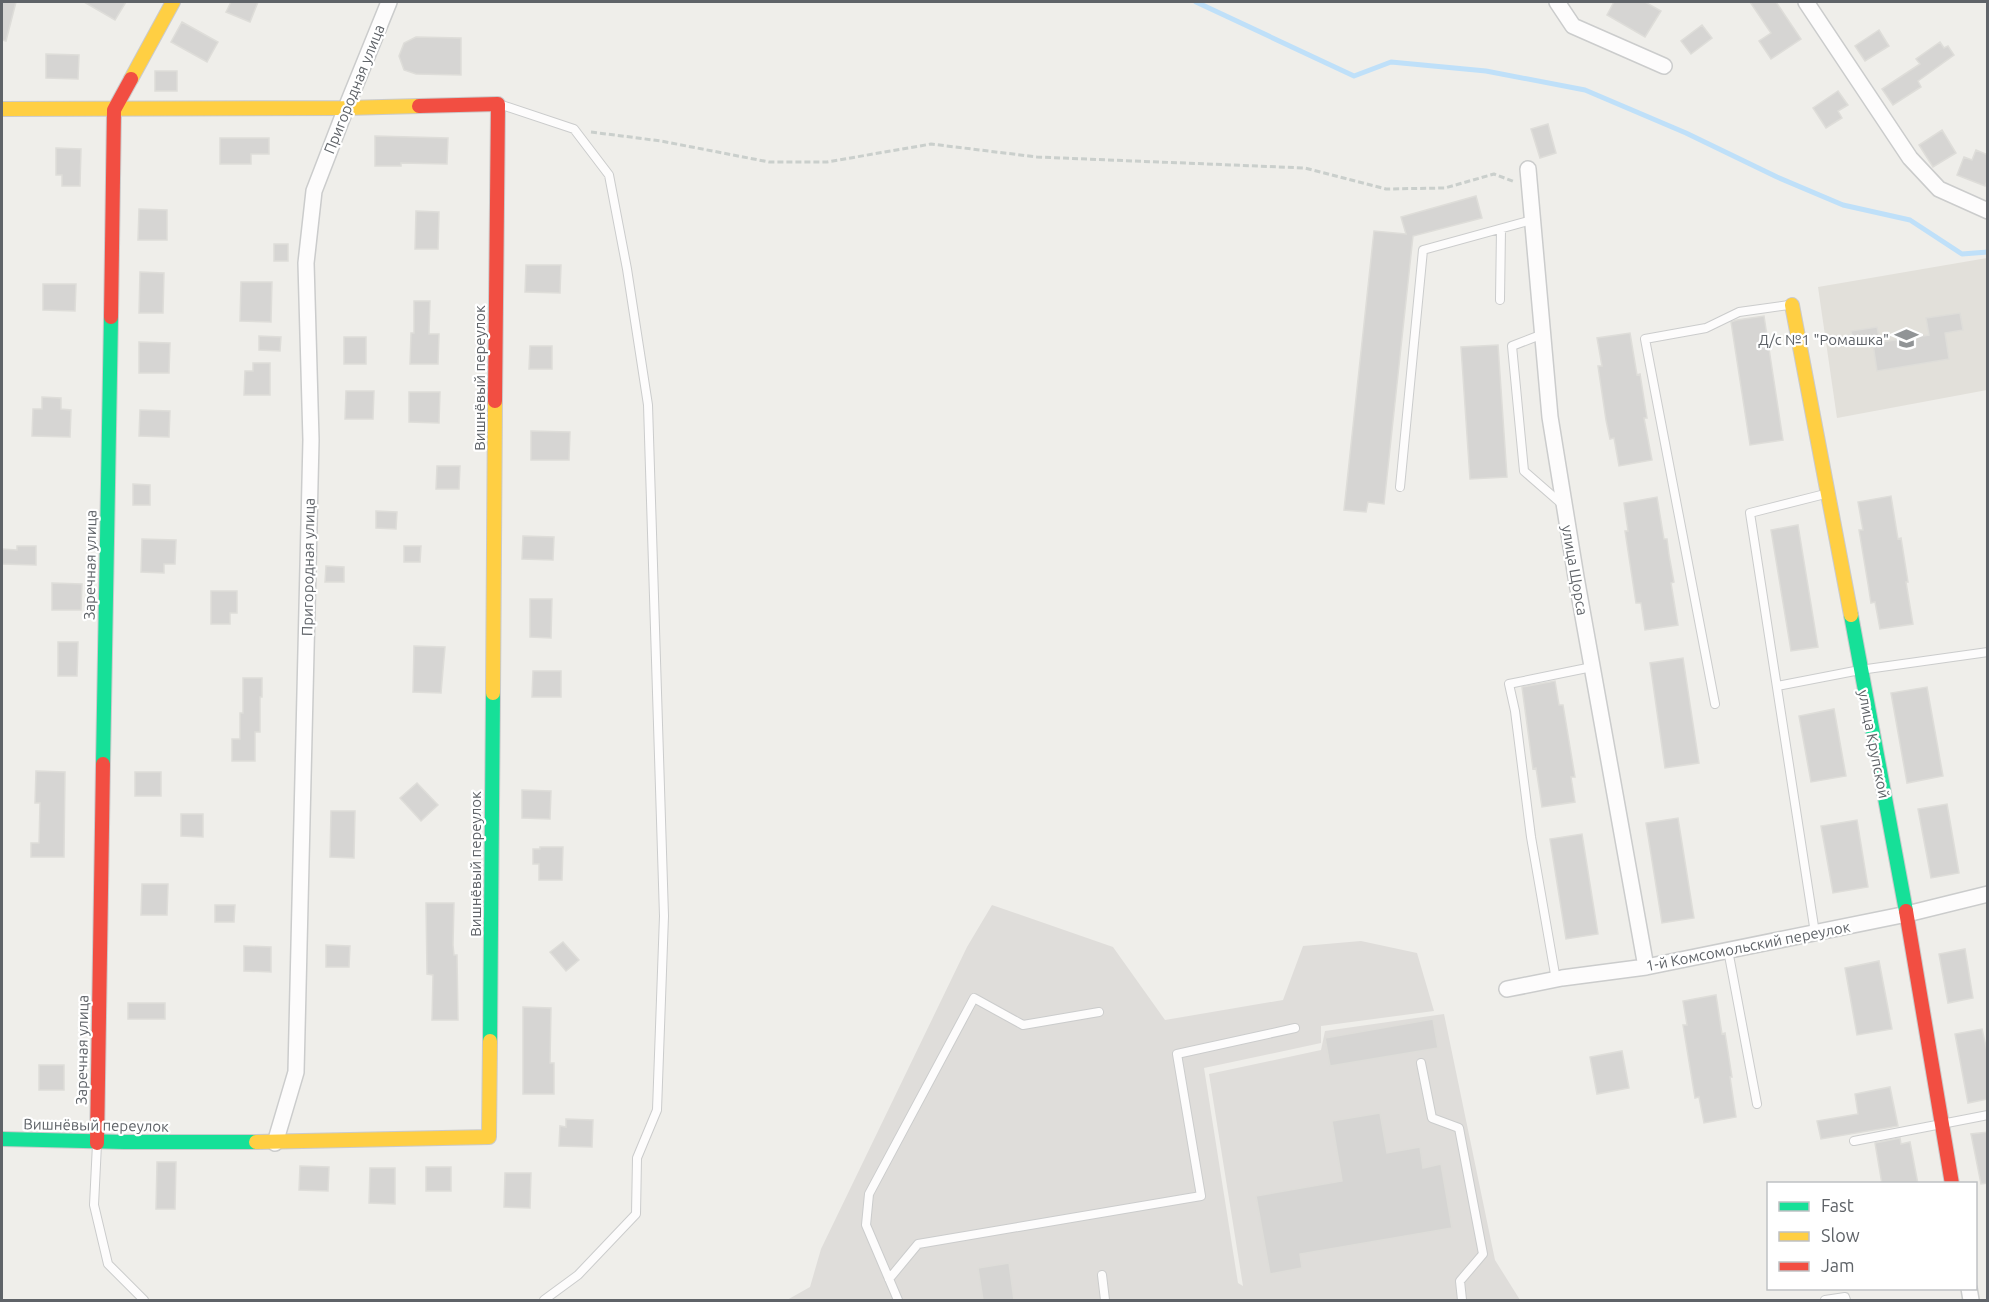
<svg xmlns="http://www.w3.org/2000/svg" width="1989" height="1302" viewBox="0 0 1989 1302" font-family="Ubuntu,sans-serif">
  <rect width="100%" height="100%" fill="#efeeea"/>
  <!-- industrial -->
  <path fill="#dfddda" d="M992,905L1113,947L1165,1020L1283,1000L1303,946L1361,941L1417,953L1434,1011L1321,1026V1043L1204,1068L1238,1283L1243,1286L1209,1074L1321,1050L1325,1031L1444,1014L1495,1260L1520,1300H787L810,1287L821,1249L967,947Z"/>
  <!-- education -->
  <path fill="#e2e0da" d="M1987,258V390L1837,418L1818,287Z"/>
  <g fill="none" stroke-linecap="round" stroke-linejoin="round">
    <!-- stream -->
    <path stroke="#bfe0f9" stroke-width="5" d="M1196,2L1354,76L1391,62L1486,71L1585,90L1686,133L1777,177L1843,205L1910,220L1962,254L1988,252"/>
  </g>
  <!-- building -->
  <path fill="#d6d5d3" stroke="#deddd9" stroke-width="1.5" d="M2,2H16L6,41L2,40Z
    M84,2H126L115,20Z
    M231,2H258L250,22L226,12Z
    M1614,2H1645L1661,11L1645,37L1607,15Z
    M1750,2H1776L1801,39L1771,59L1759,41L1771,33Z
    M182,22L218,42L207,62L171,42Z
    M1702,25L1712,38L1691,54L1681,41Z
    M1879,30L1889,46L1865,61L1855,46Z
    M416,37L461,38V75L416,74L404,70L399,56L404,43Z
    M1940,42L1944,48L1948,46L1954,55L1918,81L1921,87L1893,105L1882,89L1920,64L1916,59Z
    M46,54L79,55L78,79L46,78Z
    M155,71H177V91H155Z
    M1838,91L1848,105L1838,111L1842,118L1826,128L1813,108Z
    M1548,124L1556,153L1540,158L1531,129Z
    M1942,130L1956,153L1933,167L1919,145Z
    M375,136L448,138L447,164L401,163V166H375Z
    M220,138H269V154H251V164H220Z
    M56,148L81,149L80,186H62V175H56Z
    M1976,150L1988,155V178L1985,186L1957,175L1964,157L1972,160Z
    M1476,196L1482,218L1413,236L1384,504L1368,502L1366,512L1344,510L1374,231L1406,234L1401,217Z
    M139,209L167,210V240H138Z
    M416,211L439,212L438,249H415Z
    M274,244H288V261H274Z
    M526,265H561L560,293L525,292Z
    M140,272L164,273L163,313H139Z
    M241,282H272L271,322L240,321Z
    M43,284H76L75,311L43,310Z
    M414,301H430L429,334H439L438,364H410L411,333H414Z
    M1960,313L1963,330L1945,333L1949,359L1877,371L1873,344L1854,347L1851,331L1877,327L1880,342L1874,343L1929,335L1926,318Z
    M1764,316L1783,440L1750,445L1731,322L1737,320Z
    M1630,333L1637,375L1640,374L1647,418H1644L1652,460L1619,466L1614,438L1610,439L1606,420L1598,366H1602L1597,338Z
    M259,336L281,337L280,351L259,350Z
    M344,337H366V364H344Z
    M139,342L170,343L169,373H139Z
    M1498,345L1507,477L1470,479L1461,347Z
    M530,346H552V369H529Z
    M253,363H270V395H244L245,371H253Z
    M346,391H374L373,419H345Z
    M409,392H440L439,423L409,422Z
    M42,397L61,398V409L71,410L70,437L32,436L33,409H42Z
    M140,410L170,411L169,437L139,436Z
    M531,431L570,432L569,460H531Z
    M437,466H460L459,489H436Z
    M133,484L150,485V505H133Z
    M1891,496L1898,539L1901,538L1908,582H1906L1913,624L1880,629L1875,602L1871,603L1868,584L1859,530H1863L1858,502Z
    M1657,497L1664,539H1667L1669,555L1674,582L1671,583L1678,625L1645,630L1641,603H1636L1625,531H1628L1624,503Z
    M376,511L397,512L396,529L376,528Z
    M1798,525L1818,647L1791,651L1771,530Z
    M523,536L554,537L553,560L522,559Z
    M142,539L176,540L175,564H164V573L141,572Z
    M17,546H36V565L2,564V549L17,550Z
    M404,546H421L420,562H404Z
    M326,566L344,567V582H325Z
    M52,583L82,584L81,610H52Z
    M211,591H237V613H230V624H211Z
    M530,599H552L551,638L530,637Z
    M58,642H78L77,676H58Z
    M414,646L445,647L441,693L413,692Z
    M1683,658L1699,763L1665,768L1650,663Z
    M533,671H561V697H532Z
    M243,678H262V697H260V732H255V761H232V739H240V713H243Z
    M1555,681L1559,705H1563L1575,777H1571L1575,802L1542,807L1536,768L1533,769L1522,687Z
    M1927,687L1943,776L1907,783L1891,693Z
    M1834,709L1846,776L1811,782L1799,716Z
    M36,771L65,772L64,857H31V843H39L40,803H35Z
    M135,772H161V796H135Z
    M417,783L438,805L421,821L400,798Z
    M522,790L551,791L550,819L522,818Z
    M1947,804L1959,873L1931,878L1918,809Z
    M331,811H355L354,858L330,857Z
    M181,814H203V837L181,836Z
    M1678,818L1694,918L1662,923L1646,823Z
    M1857,820L1868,887L1833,893L1821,826Z
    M1582,834L1598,934L1566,939L1550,839Z
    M540,847H563L562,880H539V864H533V849H540Z
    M142,884H168L167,915H141Z
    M426,903H454L453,945L454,955H457L458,1020H432L433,975L427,974Z
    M215,905H235L234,922H215Z
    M563,942L579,960L566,971L550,952Z
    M326,945L350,946L349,967H326Z
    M244,946L271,947V972L244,971Z
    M1965,949L1973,998L1948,1003L1939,954Z
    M1879,961L1892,1029L1857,1035L1845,968Z
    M1716,995L1722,1034L1725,1033L1732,1077H1730L1736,1117L1704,1123L1699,1097L1695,1098L1683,1025H1687L1683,1001Z
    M128,1003H165V1019H128Z
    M523,1007L551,1008L550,1063H554V1094H523Z
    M1433,1019L1438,1048L1330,1066L1325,1038Z
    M1982,1029L1988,1055V1099L1968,1103L1955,1034Z
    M1622,1051L1629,1088L1597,1094L1590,1057Z
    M39,1065H64V1090H39Z
    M1890,1087L1898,1126L1821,1139L1817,1121L1858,1114L1855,1094Z
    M1380,1113L1387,1153L1420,1147L1423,1168L1441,1164L1452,1228L1300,1254L1302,1268L1270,1274L1256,1196L1342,1181L1332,1121Z
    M566,1119L593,1120L592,1147L559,1146L560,1126L566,1127Z
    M1988,1132V1183L1981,1184L1971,1134Z
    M1900,1138L1901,1144L1910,1142L1918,1184H1882L1875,1143Z
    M157,1162H176L175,1209H156Z
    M300,1166L329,1167L328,1191L299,1190Z
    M426,1167H451V1191H426Z
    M370,1168H395V1204L369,1203Z
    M505,1173H531L530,1208L504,1207Z
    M1009,1263L1014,1300H983L978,1268Z"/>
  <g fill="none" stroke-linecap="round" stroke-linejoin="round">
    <defs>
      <path id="lane" d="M499,104L574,129L609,175L627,269L648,405L664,916L657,1110L637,1158L636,1214L578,1275L544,1300
        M1500,300L1501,229
        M1543,334L1512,346L1524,471L1563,505
        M1400,487L1423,250L1532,220
        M1777,686L1860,670L1988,652
        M1715,704L1645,339L1706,328L1739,312L1789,305
        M1815,933L1750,513L1825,494
        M1728,950L1757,1104
        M1556,980L1531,837L1515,711L1509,684L1592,667
        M1421,1063L1432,1118L1459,1128L1483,1254L1460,1281L1462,1300
        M1854,1141L1988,1115
        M97,1144L94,1205L108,1264L144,1300
        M1102,1275L1105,1300
        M889,1279L918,1244L1201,1196L1177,1054L1295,1028
        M898,1300L866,1225L869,1194L974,998L1023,1025L1099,1012
        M1825,1300L1845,1297L1846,1300"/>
      <path id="street" d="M1557,2L1573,26L1664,66
        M1806,2L1910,158L1939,189L1988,211
        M1528,169L1550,417L1576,577L1646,967
        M1507,989L1562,978L1646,967L1907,914L1988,894
        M275,1143L296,1072L311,440L306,263L314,191L346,108L389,2
        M1969,1288L1971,1300"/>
      <path id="fast" d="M1851,615L1906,911
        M103,764L111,317
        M490,1041L493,693
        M2,1139L124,1142H256"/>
      <path id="slow" d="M131,79L173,2
        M2,109L346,108L419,106
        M1792,305L1851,615
        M493,693L495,401
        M256,1142L489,1137L490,1041"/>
      <path id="jam" d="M419,106L498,104L495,401
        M111,317L114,110L131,79
        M1906,911L1952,1184
        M97,1143L103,764"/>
    </defs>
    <!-- lane casing -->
    <use href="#lane" stroke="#cbcccc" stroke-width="10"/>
    <!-- street casing -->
    <use href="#street" stroke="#cbcccc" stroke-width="18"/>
    <!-- fast casing -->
    <use href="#fast" stroke="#cacacb" stroke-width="16"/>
    <!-- slow casing -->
    <use href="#slow" stroke="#cacacb" stroke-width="16"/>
    <!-- jam casing -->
    <use href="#jam" stroke="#cacacb" stroke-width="16"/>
    <!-- path -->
    <path stroke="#cacfcc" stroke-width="3" stroke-dasharray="6 3" stroke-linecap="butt" d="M591,132L661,141L769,162H827L931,144L1037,157L1305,168L1386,189L1445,188L1494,174L1515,182"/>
    <!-- lane -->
    <use href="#lane" stroke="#fdfcfc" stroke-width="8"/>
    <!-- street -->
    <use href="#street" stroke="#fdfcfc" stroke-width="15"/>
    <!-- fast -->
    <use href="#fast" stroke="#16e098" stroke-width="14"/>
    <!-- slow -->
    <use href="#slow" stroke="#ffcf43" stroke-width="14"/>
    <!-- jam -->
    <use href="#jam" stroke="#f24e42" stroke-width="14"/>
  </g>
  <!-- icons -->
  <defs>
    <symbol id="school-bare" viewBox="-9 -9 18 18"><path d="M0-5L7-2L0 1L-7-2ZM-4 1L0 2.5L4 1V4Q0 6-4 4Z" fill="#919496" stroke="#fff" stroke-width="2.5" paint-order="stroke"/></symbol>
  </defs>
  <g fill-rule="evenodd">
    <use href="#school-bare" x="1890" y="322" width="33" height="33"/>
  </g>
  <g text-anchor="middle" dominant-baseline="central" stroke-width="4.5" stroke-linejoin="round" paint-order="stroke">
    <!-- street labels -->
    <g font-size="15" fill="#5f6368" stroke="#fff">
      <text transform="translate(354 89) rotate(-68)">Пригородная улица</text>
      <text transform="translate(479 378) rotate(-90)">Вишнёвый переулок</text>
      <text transform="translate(90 565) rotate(-89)">Заречная улица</text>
      <text transform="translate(308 567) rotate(-89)">Пригородная улица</text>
      <text transform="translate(1575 570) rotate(80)">улица Щорса</text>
      <text transform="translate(1874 744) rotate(79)">улица Крупской</text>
      <text transform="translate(475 864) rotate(-90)">Вишнёвый переулок</text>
      <text transform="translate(1748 946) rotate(-11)">1-й Комсомольский переулок</text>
      <text transform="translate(82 1050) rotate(-89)">Заречная улица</text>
      <text transform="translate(96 1125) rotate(1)">Вишнёвый переулок</text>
    </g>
    <!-- poi labels -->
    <g font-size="15" fill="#5f6368" stroke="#fff" text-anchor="end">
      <text x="1889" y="339">Д/с №1 "Ромашка"</text>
    </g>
  </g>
  <!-- border -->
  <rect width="1989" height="1302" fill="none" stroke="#5f6368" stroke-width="6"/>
  <!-- legend -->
  <rect x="1767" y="1182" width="210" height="108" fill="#ffffff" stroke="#bfc1c3" stroke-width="1.5"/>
  <rect x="1779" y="1202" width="30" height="9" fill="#16e098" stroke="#bfc1c3" stroke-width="1.5"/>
  <text x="1821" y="1212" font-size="18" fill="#5f6368">Fast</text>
  <rect x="1779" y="1232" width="30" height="9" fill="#ffcf43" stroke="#bfc1c3" stroke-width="1.5"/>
  <text x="1821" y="1242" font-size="18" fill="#5f6368">Slow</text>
  <rect x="1779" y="1262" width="30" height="9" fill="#f24e42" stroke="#bfc1c3" stroke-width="1.5"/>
  <text x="1821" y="1272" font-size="18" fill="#5f6368">Jam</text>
</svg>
